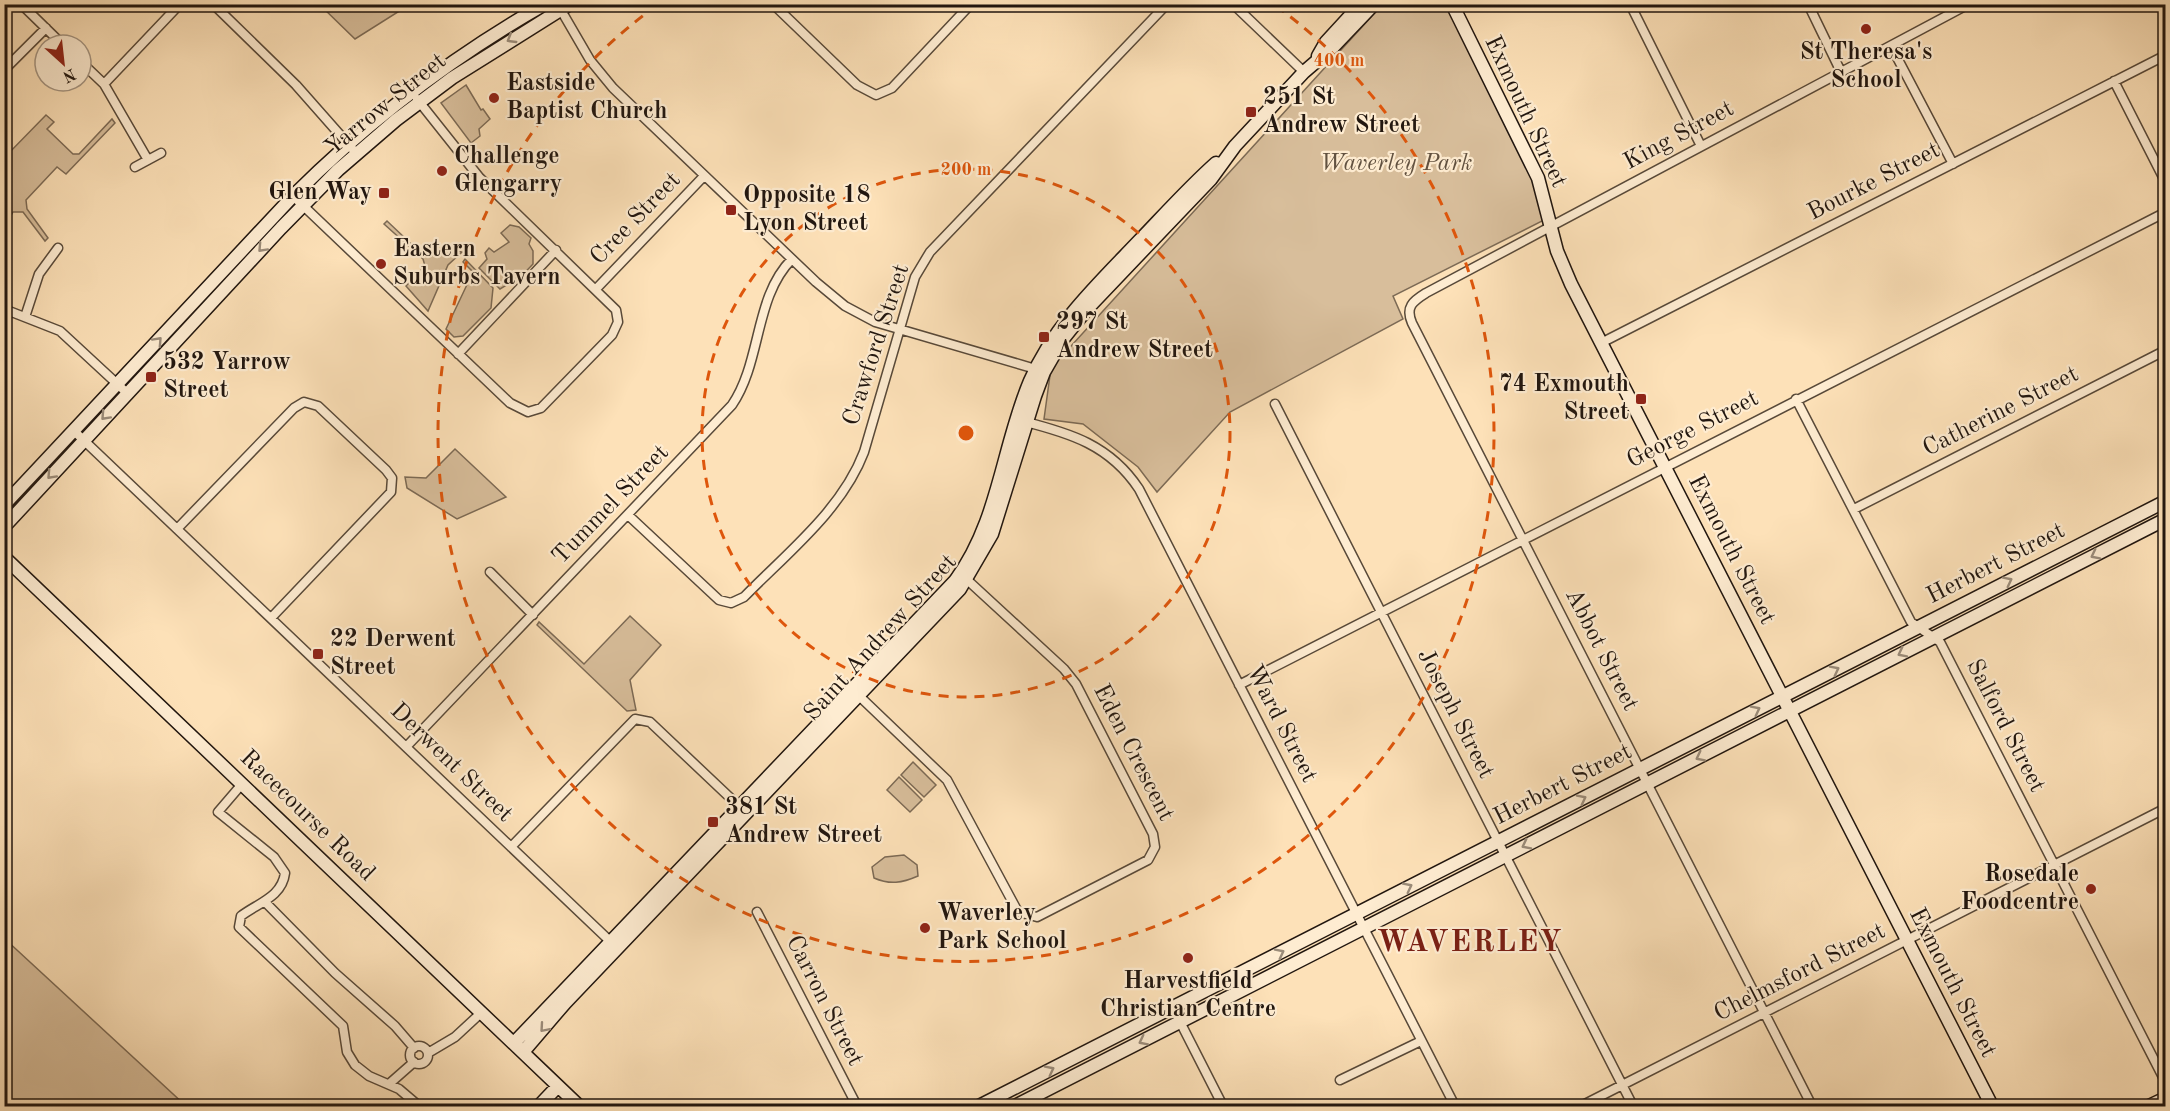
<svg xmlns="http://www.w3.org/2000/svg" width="2170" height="1111" viewBox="0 0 2170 1111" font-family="'Old Standard TT',serif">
  <rect width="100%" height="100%" fill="#fde1b8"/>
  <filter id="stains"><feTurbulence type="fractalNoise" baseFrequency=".00333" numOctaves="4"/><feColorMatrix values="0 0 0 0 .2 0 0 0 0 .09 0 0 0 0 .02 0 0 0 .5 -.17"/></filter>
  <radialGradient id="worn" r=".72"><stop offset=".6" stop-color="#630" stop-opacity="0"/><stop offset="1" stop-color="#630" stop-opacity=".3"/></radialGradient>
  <!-- green -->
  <path fill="#d8be9b" stroke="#7c6a55" stroke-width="1.5" d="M320,5H319H409L355,39Z
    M1382,5H1449L1552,216L1393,296L1403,319L1230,412L1157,492L1138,467L1083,424L1044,419L1051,368Z
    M466,85L481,110L483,109L490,119L479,129L480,136L471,143L441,103Z
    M46,115L54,122L47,129L73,154H79L112,119L115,123L66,174L57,167L26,200L27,209L48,238L45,241L23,212H13L5,226L4,158Z
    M387,221L424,256L447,248L462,252L448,265L428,311L406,286L425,266L423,259L384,224Z
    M510,225L519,227L531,238L529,244L533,251V264L514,284L510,283L500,289L479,268L487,259L485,253L489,248L494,252L509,242L501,233Z
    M465,259L493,288L491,308L463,336L454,337L446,329L473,272L463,262Z
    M455,449L506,497L457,519L407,488L405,477L426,478Z
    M630,616L661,645L630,680L636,710L627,711L537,625L539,622L584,664Z
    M913,762L936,785L924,797L901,775Z
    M899,777L922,800L910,812L887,790Z
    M904,855L917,865L918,876C902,883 890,885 874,878L872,867L885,857Z
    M5,939L186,1106H5Z"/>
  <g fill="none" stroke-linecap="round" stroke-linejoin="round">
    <defs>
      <path id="street" d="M21,4L63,45
        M213,4L296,85L356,153
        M773,4L857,85L876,95L892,88L971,4
        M1233,4L1304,72
        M1630,4L1701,146
        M1808,4L1841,72
        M558,5L590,60L613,88L816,282L845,306L875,322L1039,370
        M1891,46L1953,164
        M81,62L104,84L148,160
        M4,70L46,28
        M2114,81L2166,183
        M104,84L180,4
        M135,167L161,153
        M293,196L510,403L528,412L541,408L612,335L618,322L616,310L479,177L417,99
        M596,289L704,176
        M4,309L60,331L127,393
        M25,317L39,274L58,248
        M1601,343L2166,55
        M458,354L556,250
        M1796,399L1911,622L1940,642L2166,1083
        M1275,404L1633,1106
        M1022,421C1070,433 1110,445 1139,489L1455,1106
        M74,431L613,944
        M1854,509L2166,350
        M628,515L719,600L731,603L744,597C787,553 842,510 864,452L915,277L930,252L1167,4
        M177,529L294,408L304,402L318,406L386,470L392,478L391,492L271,618
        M490,572L533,615
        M1239,685L2166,212
        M855,692L947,780L1018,912L1037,917L1148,860L1155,847L1153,834L1076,684L1064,669L963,576
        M406,747L732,405C762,361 754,297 792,259
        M242,784L218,812L274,857L285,873C282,897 258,903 241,916L239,927L343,1026L347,1052L355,1065L369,1076L399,1089L419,1106
        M511,847L635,719L650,722L742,809
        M265,902L335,973L395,1026L414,1048
        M757,912L857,1106
        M1173,1008L1223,1106
        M410 1055a9 9 0 1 1 18 0a9 9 0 1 1-18 0Z
        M428,1053L455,1037L482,1012
        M1340,1080L1421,1041
        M389,1084L414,1062
        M1581,1106L2166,808
        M1812,1106L1412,323C1405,307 1413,301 1426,293L1969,4"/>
      <path id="secondary" d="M1452,4L1538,178L1557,251L1571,284L1992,1106
        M1318,56L1326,42L1361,4
        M4,505L293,196C368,121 452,57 545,4
        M4,527L281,228L338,170L396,120L452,78L570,4
        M4,557L579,1106
        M514,1043L955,581C999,522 1002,447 1030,381C1054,325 1098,284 1139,241C1164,215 1189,187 1216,163
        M523,1052L565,1003L960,589L992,534L1035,396L1044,372L1063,339L1087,309L1211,179L1235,146L1304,72L1333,47L1374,4
        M539,1106L558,1086
        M979,1106L2166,501
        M1015,1106L2166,519
        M2149,1106L2166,1098"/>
    </defs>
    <!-- street casing -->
    <use href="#street" stroke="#584939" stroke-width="11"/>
    <!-- secondary casing -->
    <use href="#secondary" stroke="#21160f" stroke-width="15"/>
    <!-- street -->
    <use href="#street" stroke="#feecd1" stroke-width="8"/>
    <!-- secondary -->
    <use href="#secondary" stroke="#feecd1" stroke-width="12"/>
  </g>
  <!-- one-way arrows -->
  <defs><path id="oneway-chevron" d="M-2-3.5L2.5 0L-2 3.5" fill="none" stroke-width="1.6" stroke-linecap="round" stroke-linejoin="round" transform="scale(1.5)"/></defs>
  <g stroke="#9b8c7a">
    <use href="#oneway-chevron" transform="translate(511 39) rotate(149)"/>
    <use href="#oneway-chevron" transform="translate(262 248) rotate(133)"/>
    <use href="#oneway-chevron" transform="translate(158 341) rotate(-47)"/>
    <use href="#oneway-chevron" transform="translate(105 416) rotate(133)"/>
    <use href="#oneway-chevron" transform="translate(51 475) rotate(133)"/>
    <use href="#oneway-chevron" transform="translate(2095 555) rotate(153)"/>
    <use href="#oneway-chevron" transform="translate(2008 581) rotate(-27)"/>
    <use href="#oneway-chevron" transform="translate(1902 653) rotate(153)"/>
    <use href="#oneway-chevron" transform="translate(1835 670) rotate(-27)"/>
    <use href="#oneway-chevron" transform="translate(1756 710) rotate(-27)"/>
    <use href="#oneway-chevron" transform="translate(1700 757) rotate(153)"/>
    <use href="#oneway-chevron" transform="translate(1582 799) rotate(-27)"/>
    <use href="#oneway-chevron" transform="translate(1526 845) rotate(153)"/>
    <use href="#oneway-chevron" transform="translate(1408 887) rotate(-27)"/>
    <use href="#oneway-chevron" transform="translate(1280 953) rotate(-27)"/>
    <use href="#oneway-chevron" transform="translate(544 1028) rotate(131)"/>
    <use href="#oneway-chevron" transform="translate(1143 1041) rotate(153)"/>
    <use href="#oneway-chevron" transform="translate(1050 1070) rotate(-27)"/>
  </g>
  <!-- distance rings -->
  <g fill="none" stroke="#de560c" stroke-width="3" stroke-dasharray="10 8">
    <circle cx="966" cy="433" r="264"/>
    <path d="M1276 6A528 528 0 1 1 656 6"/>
  </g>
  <!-- markers -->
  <g fill="#8f2418" stroke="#feecd1" stroke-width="2">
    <circle cx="1866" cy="29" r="6"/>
    <circle cx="494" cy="98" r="6"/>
    <rect x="1245" y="106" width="12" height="12" rx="3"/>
    <circle cx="442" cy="171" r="6"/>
    <rect x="378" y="187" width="12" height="12" rx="3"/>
    <rect x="725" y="204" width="12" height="12" rx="3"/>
    <circle cx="381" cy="264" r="6"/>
    <rect x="1038" y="331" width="12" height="12" rx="3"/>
    <rect x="145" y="371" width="12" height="12" rx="3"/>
    <rect x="1635" y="393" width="12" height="12" rx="3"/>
    <rect x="312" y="648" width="12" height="12" rx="3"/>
    <rect x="707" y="816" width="12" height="12" rx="3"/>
    <circle cx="2091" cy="889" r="6"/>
    <circle cx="925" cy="928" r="6"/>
    <circle cx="1188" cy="958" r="6"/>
  </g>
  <g text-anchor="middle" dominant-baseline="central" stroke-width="4.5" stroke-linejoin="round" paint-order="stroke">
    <!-- poi labels -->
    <g font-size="24" font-weight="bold" fill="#21160f" stroke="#feecd1" text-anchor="start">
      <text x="1866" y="53" text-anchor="middle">St Theresa's<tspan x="1866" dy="28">School</tspan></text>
      <text x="506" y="84">Eastside<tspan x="506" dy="28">Baptist Church</tspan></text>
      <text x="1263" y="98">251 St<tspan x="1263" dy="28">Andrew Street</tspan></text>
      <text x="454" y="157">Challenge<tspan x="454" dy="28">Glengarry</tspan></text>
      <text x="372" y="193" text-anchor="end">Glen Way</text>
      <text x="743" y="196">Opposite 18<tspan x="743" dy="28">Lyon Street</tspan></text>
      <text x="393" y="250">Eastern<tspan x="393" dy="28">Suburbs Tavern</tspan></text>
      <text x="1056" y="323">297 St<tspan x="1056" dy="28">Andrew Street</tspan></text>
      <text x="163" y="363">532 Yarrow<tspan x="163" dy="28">Street</tspan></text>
      <text x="1629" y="385" text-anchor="end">74 Exmouth<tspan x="1629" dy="28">Street</tspan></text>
      <text x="330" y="640">22 Derwent<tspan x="330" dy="28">Street</tspan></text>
      <text x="725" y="808">381 St<tspan x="725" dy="28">Andrew Street</tspan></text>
      <text x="2079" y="875" text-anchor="end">Rosedale<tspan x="2079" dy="28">Foodcentre</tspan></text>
      <text x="937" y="914">Waverley<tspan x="937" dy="28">Park School</tspan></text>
      <text x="1188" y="982" text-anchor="middle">Harvestfield<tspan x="1188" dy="28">Christian Centre</tspan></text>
    </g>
    <!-- street labels -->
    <g font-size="24" fill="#21160f" stroke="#feecd1">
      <text transform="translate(386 105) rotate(-39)">Yarrow Street</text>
      <text transform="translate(1525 112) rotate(65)">Exmouth Street</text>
      <text transform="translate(1679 136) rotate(-28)">King Street</text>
      <text transform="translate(1874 182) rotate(-27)">Bourke Street</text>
      <text transform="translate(636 219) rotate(-46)">Cree Street</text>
      <text transform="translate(877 345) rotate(-72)">Crawford Street</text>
      <text transform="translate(2001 412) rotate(-27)">Catherine Street</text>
      <text transform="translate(1693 430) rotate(-27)">George Street</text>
      <text transform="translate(611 505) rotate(-46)">Tummel Street</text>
      <text transform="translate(1731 550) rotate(63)">Exmouth Street</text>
      <text transform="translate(1996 564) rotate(-27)">Herbert Street</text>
      <text transform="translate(881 638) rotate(-48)">Saint Andrew Street</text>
      <text transform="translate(1601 650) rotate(63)">Abbot Street</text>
      <text transform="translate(1455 714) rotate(63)">Joseph Street</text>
      <text transform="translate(1281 724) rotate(63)">Ward Street</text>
      <text transform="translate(2005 726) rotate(63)">Salford Street</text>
      <text transform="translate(1133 753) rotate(63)">Eden Crescent</text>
      <text transform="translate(451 763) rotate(44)">Derwent Street</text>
      <text transform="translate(1563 785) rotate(-27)">Herbert Street</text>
      <text transform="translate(307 816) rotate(44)">Racecourse Road</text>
      <text transform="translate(1800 973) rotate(-27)">Chelmsford Street</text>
      <text transform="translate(1952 983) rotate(63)">Exmouth Street</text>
      <text transform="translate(824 1001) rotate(63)">Carron Street</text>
    </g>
    <!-- park labels -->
    <g font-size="24" font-style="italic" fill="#615140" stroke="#feecd1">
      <text x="1396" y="164">Waverley Park</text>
    </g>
    <!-- district labels -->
    <g font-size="30" font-weight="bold" letter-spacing="1.5" fill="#7a1f14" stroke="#feecd1">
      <text x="1470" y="943">WAVERLEY</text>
    </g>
  </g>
  <circle cx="966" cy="433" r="9" fill="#de560c" stroke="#feecd1" stroke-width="3"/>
  <g font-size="18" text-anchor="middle" font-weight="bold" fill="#de560c" stroke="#feecd1" stroke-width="4.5" stroke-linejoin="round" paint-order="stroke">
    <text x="1339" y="66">400 m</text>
    <text x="966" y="175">200 m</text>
  </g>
  <!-- margin -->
  <rect width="2170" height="1111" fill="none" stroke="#fde1b8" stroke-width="24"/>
  <rect x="6" y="6" width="2158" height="1099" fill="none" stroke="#21160f" stroke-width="3"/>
  <rect x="12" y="12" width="2146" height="1087" fill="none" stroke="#21160f" stroke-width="1.5"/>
  <!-- north arrow -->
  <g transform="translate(63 63) rotate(153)"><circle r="28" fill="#feecd1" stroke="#a69683" stroke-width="1.5"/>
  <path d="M0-4.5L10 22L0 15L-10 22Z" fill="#8f2418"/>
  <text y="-9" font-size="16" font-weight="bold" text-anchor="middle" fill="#21160f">N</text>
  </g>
  <rect width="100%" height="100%" filter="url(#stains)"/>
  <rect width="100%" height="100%" fill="url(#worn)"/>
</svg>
